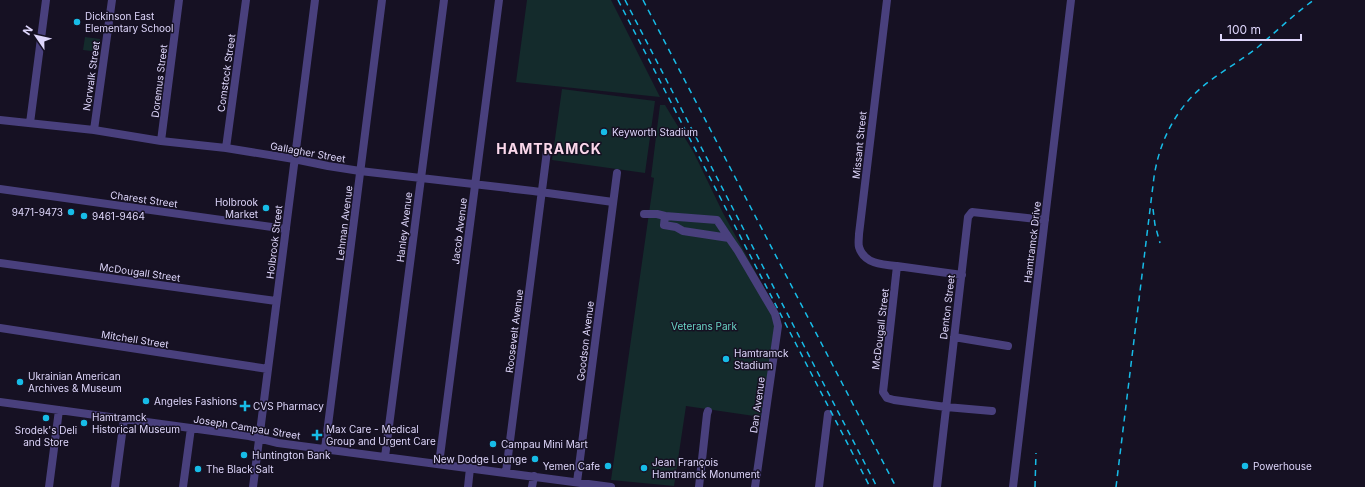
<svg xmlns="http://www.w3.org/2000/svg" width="1365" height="487" viewBox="0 0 1365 487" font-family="Inter,sans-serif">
  <rect width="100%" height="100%" fill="#161123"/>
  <!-- green -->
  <path fill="#142b2c" d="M527,0H611L660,97L516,82Z
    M85,37L100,39L99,52L83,50Z
    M562,89L655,101L645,173L552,160Z
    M660,105H665L694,153L723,213L777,311L761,417L686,406L674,486L611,480L654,178L651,177Z"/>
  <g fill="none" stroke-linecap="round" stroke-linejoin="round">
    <!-- minor -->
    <path stroke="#49407d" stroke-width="8" d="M887,0L859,234C859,238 858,243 859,247C864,264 883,265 897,266
      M0,120L94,130L161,141L226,148L294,159L328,166L360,171L533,191L613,202
      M30,123L46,0
      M94,130L112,0
      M161,141L179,0
      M226,148L246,0
      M0,189L286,229
      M644,214H657L665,216
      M729,238L717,220L665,216L664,225L676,227L683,231L729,238L738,251L775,314L778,326L755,487
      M0,263L276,301
      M962,275L897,266L883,392L887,398L894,400L946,407L992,411
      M0,328L268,369
      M954,337L1008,346
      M0,402L249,436L278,443L611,487
      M325,449L382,0
      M385,457L444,0
      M439,464L499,0
      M506,472L547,151
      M577,482L617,173
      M49,487L59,410
      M115,487L124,419
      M183,487L191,428
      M253,487L315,0
      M468,487L470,468
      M532,487L534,476
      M699,487L707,414L708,411
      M819,487L828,414
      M937,487L968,217L972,212L1045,220
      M1013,487L1071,0"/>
    <!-- rail -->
    <path stroke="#17bce7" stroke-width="1.5" stroke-dasharray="6 5" stroke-linecap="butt" d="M618,0L870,487
      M625,0L877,487
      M643,0L896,487
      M1153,209L1155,225L1160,243
      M1035,487L1036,453
      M1116,487L1154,177C1160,138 1178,104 1211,80C1226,69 1243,59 1258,47C1277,31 1294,14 1314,0"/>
  </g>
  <!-- markers -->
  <g fill="#17bce7" stroke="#161123" stroke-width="1.5">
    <circle cx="77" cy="22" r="4"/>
    <circle cx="604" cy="132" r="4"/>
    <circle cx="266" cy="208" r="4"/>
    <circle cx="71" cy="212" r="4"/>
    <circle cx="84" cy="216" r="4"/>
    <circle cx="726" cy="359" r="4"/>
    <circle cx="20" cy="382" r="4"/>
    <circle cx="146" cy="401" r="4"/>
    <path d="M243 400h4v4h4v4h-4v4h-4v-4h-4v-4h4z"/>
    <circle cx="46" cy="418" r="4"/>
    <circle cx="84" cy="423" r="4"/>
    <path d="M315 429h4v4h4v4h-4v4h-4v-4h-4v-4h4z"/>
    <circle cx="493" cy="444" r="4"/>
    <circle cx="244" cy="455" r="4"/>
    <circle cx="535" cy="459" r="4"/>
    <circle cx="608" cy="466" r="4"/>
    <circle cx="1245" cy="466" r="4"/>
    <circle cx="644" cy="468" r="4"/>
    <circle cx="198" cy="469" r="4"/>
  </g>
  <g text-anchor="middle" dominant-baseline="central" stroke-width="3" stroke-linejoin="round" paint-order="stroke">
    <!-- poi labels -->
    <g font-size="10" fill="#ded6fb" stroke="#161123" text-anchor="start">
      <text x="85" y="16">Dickinson East<tspan x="85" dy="12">Elementary School</tspan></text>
      <text x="612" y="132">Keyworth Stadium</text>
      <text x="258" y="202" text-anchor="end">Holbrook<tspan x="258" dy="12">Market</tspan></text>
      <text x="63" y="212" text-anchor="end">9471-9473</text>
      <text x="92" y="216">9461-9464</text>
      <text x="734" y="353">Hamtramck<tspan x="734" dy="12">Stadium</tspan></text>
      <text x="28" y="376">Ukrainian American<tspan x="28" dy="12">Archives &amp; Museum</tspan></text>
      <text x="154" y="401">Angeles Fashions</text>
      <text x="253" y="406">CVS Pharmacy</text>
      <text x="92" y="417">Hamtramck<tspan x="92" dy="12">Historical Museum</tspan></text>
      <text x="326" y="429">Max Care - Medical<tspan x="326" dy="12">Group and Urgent Care</tspan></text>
      <text x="46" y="430" text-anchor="middle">Srodek's Deli<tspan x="46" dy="12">and Store</tspan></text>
      <text x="501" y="444">Campau Mini Mart</text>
      <text x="252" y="455">Huntington Bank</text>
      <text x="527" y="459" text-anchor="end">New Dodge Lounge</text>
      <text x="652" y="462">Jean François<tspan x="652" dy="12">Hamtramck Monument</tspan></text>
      <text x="600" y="466" text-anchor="end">Yemen Cafe</text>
      <text x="1253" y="466">Powerhouse</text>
      <text x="206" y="469">The Black Salt</text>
    </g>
    <!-- street labels -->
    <g font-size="10" fill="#ded6fb" stroke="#161123">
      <text transform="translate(226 73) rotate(-82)">Comstock Street</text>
      <text transform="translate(91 76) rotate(-82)">Norwalk Street</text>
      <text transform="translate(159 81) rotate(-83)">Doremus Street</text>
      <text transform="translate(859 145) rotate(-84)">Missant Street</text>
      <text transform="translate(308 152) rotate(10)">Gallagher Street</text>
      <text transform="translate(144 199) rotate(8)">Charest Street</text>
      <text transform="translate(344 223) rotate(-83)">Lehman Avenue</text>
      <text transform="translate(404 227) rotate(-83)">Hanley Avenue</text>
      <text transform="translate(459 231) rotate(-83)">Jacob Avenue</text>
      <text transform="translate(274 242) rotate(-83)">Holbrook Street</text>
      <text transform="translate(1032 242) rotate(-83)">Hamtramck Drive</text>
      <text transform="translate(140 272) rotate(8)">McDougall Street</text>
      <text transform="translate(947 307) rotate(-83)">Denton Street</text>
      <text transform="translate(880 329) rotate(-83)">McDougall Street</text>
      <text transform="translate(514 331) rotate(-83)">Roosevelt Avenue</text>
      <text transform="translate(135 339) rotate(9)">Mitchell Street</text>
      <text transform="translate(585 341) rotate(-83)">Goodson Avenue</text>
      <text transform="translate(757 405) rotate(-82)">Dan Avenue</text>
      <text transform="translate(247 427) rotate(9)">Joseph Campau Street</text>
    </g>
    <!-- park labels -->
    <g font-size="10" fill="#69d4c5" stroke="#161123">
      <text x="704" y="326">Veterans Park</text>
    </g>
    <!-- district labels -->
    <g font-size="14" font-weight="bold" letter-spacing="1" fill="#fbd8eb" stroke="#161123">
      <text x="549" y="148">HAMTRAMCK</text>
    </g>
  </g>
  <!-- north arrow -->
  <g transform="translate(36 36) rotate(304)" stroke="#161123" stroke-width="3" paint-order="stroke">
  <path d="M0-3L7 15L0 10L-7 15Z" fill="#ded6fb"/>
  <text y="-6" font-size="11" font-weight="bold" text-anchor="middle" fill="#ded6fb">N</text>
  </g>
  <!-- scale -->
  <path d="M1221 34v6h80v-6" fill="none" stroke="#ded6fb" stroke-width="2"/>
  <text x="1227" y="34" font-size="12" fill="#ded6fb" stroke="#161123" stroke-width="3" paint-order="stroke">100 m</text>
</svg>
